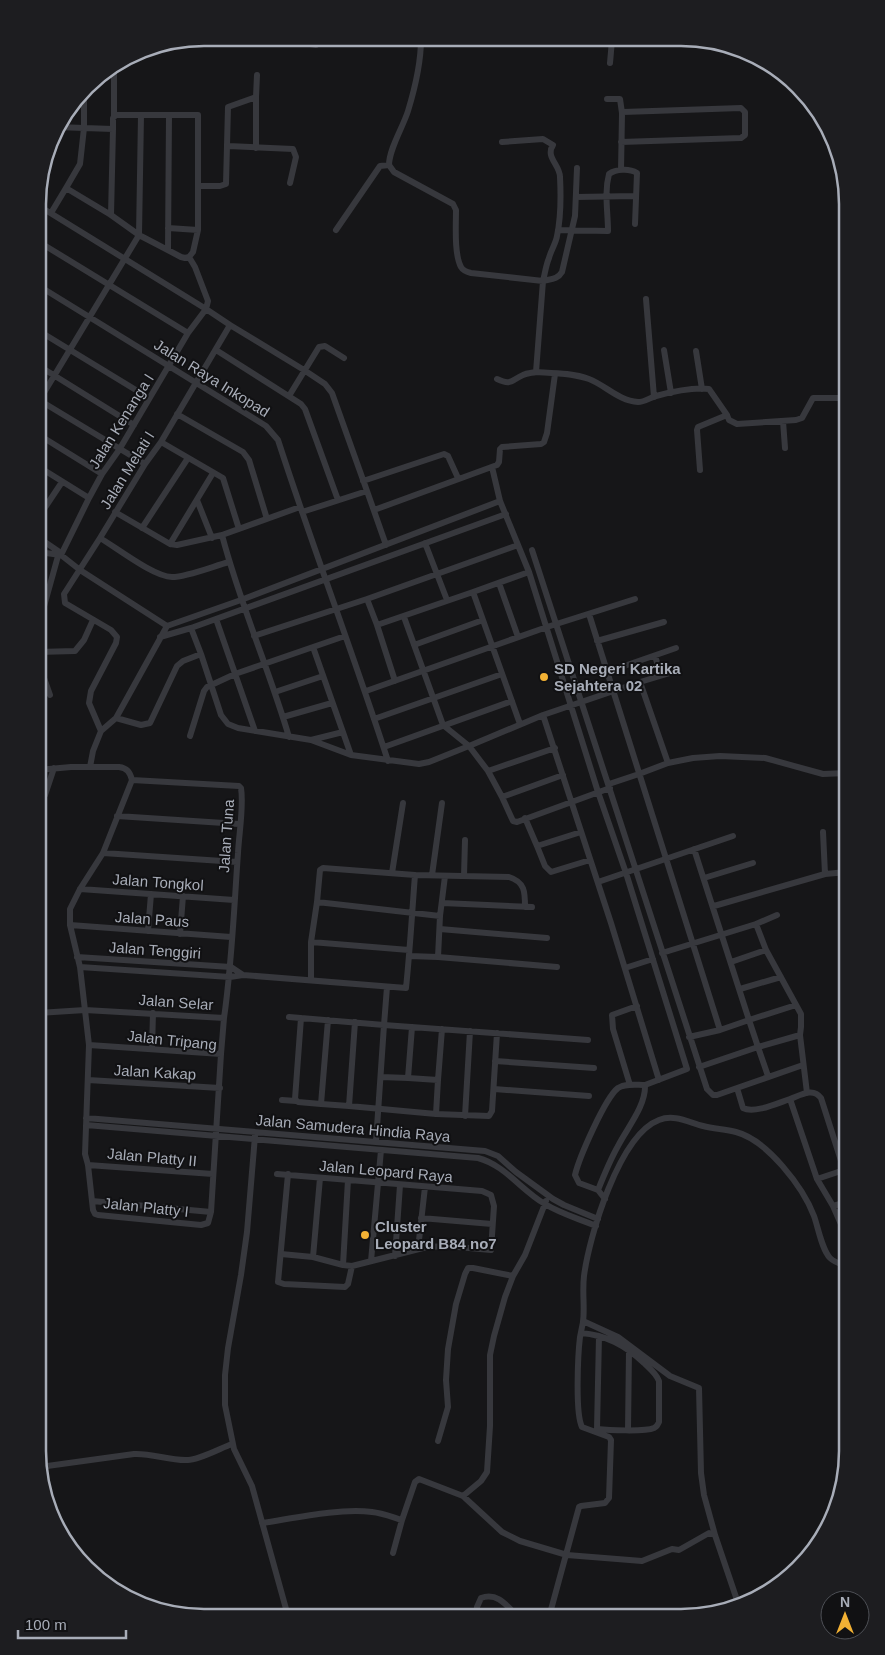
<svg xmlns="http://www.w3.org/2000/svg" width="885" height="1655" viewBox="0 0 885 1655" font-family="Helvetica,sans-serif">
  <rect width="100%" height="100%" fill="#161618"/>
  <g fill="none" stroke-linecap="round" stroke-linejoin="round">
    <!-- minor -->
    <path stroke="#37383d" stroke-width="6" d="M212,38C231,40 253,44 273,40L274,38
      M276,38L316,45
      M421,39C421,63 415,88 408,111C403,127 389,149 389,165L394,172L453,204L456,210C456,225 454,254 461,267C463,271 467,272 471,273L543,281L536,372C553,373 573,373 589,379C605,385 619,401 638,402C645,402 649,398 656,396C671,392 693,387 709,389L727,415L729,420L737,424L796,420L802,418L813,398H847
      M610,63L612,40
      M114,67V116
      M607,99H620L622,113
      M57,127L84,128L80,164L66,188L111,215L139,235L181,257L185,258L189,257L193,252L198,230V115H116L113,118V129L84,128V93
      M502,142L543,139L553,145C545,157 560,165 560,177C561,196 561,217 557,236C556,243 551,250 549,258C546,265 545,273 543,281C551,279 558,279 562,272L575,216L577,168
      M228,146L293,149L296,157L290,183
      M256,148V97
      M44,166L54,149L55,130
      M621,170L622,114L623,112L741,108L745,112V135L741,138L621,142
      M198,186H220L226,184L228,107L256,97L257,75
      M576,197L636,196
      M51,213L66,188
      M111,215L113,129
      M168,228L198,230
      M336,230L380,166L389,165
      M558,230L608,231C608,212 604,193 609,174C616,169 629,168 637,173L635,224
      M39,242L188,333
      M168,249L169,115
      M189,257L195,267L208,301L206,309L230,325
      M39,286L266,426L278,440C313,548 353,653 388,761
      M646,299L654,397
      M39,331L149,398
      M216,350L301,404L305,409L338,500
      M664,350L671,393
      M696,351L702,389
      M39,366L134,425
      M497,379C512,386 511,380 523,375C527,373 532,373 536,372
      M289,396L319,347L325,346L344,358
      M39,400L145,464
      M39,401L139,235L141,115
      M177,414L243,452L249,460L267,519
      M783,421L785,448
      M39,435L102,474
      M161,442L223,478L239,529
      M39,467L89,498
      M492,467L500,501L518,545
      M700,470L697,430L698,427L727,415
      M363,481L444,454L448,456L458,478
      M197,500L212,538
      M46,506L62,482
      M374,510L497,465L499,462L500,449L502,447L541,444L544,442L547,433L555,374
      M115,512L170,544L177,545L222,535L300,507
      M302,512L367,491L386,545
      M39,517L46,506L39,501
      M142,528L188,458
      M222,535C240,604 269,669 289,737
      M39,538L58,551L61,555L89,498L102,474L119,450L188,333L206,309L39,206
      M100,538C117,548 154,577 172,577C187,577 214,566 229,562
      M425,543L447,600
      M170,544L213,473
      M532,550L707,1089L713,1095H717L737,1088L743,1108C754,1114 778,1103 790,1099L817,1179L833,1206L844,1231L847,1232
      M38,552L61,555L80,570L167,626
      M499,583L518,637
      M473,592L529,572
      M367,599L377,625L473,592L520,724
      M589,614L720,1030
      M404,617L443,725L469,746L488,771L502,797L513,821L517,822L610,788
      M216,619L255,731
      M377,625L395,681
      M191,628L201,654
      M254,636L367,599L518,545L529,572L598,792L626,873L687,1069L645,1085
      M160,637L191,628L506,514
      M597,641L664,622
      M38,644L42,626L43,610L58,556
      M414,645L483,620
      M313,647L351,755
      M38,652L75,651L84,640L93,620
      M655,656L661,675
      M38,661L50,695
      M607,672L676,648
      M640,682L670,673
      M366,691L547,627L635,599
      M275,692L323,676
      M543,715L640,682L668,763
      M283,717L332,703
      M116,718L141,725L150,723L177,666L183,661L201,654L221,715L228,724L238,728L311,740L351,755L419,764L429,762L469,746L543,715L611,923L659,1080
      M374,719L502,674
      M101,731L89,703L91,691L116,643L117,637L111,630L65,603L64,594L100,538L145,464L161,442L230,325L304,370L325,384L332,393L367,491
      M190,736L204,691L207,687L235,674L345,636
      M311,740L343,732
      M384,747L512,701
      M90,767L93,751L101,731L116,718L167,626L241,600L500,501
      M38,770L71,767H119C127,768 130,772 132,780L103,853L80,889L70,909V925L80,967L89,1045L85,1154L88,1165L93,1210L95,1214L98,1215L201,1225L208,1223L211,1212L221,1054L89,1045
      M488,771L555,748
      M609,784L639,774L668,763L693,758L720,756L765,758L823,774L847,773
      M502,797L563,775
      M38,804L45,795L54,768
      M117,816L239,824
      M525,818L537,846L581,832
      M823,832L825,874
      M537,846L545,866L551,872L590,860
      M694,849L749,1020L796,1005
      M103,853L237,862
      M392,873L403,803
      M415,875L509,877C525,882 525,892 525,907
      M432,875L442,803
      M464,876L465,840
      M704,878L753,863
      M598,882L733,836
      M80,889L234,900
      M442,903L532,907
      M714,906L825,874L847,872
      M756,924L777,915
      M70,925L231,937
      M440,929L547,938
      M148,931L151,894
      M180,934L183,896
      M311,942L409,950
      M662,953L756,924L766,950L801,1014V1027L800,1035L807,1093
      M409,956L438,957L440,916
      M77,957L231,967L243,975
      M438,957L557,967
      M731,962L766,950
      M80,967L230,977L243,975L406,988C410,950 412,913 415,875L323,868L320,870L317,902L440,916L445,876
      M625,968L653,959
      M311,980V942L317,902
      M740,989L781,977
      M38,1013L85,1010L224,1018C232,963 234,908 238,853C239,833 244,806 241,788L239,786L132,780
      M289,1017L384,1025L387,987
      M301,1018L295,1099L298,1102L321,1104L328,1020
      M689,1037L720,1030L749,1020L758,1047L699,1067
      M152,1049L153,1013
      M221,1054L224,1018
      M495,1061L594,1068
      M768,1076L758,1047L800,1035
      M381,1077L408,1078L412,1027
      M408,1078L438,1080L442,1029
      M88,1080L220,1088
      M630,1085L613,1029L612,1015L637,1006
      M737,1088L803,1065
      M494,1089L589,1096
      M790,1099C801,1095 813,1087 821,1098L844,1170L817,1179
      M282,1100L296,1101
      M321,1104L349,1106L355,1022
      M349,1106L436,1114L489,1116L492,1111L497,1033
      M436,1114L438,1080
      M465,1116L470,1031
      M86,1118L485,1151L498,1156L516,1172L553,1199L564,1205L598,1219
      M86,1125L478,1158C505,1165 522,1191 545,1204C561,1214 580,1219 596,1226
      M255,1136L247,1232L241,1275L228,1348L225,1375V1405L234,1449L252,1486L288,1616
      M376,1142L384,1025L588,1040
      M88,1165L213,1174
      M277,1174L482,1191L491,1195L494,1206L491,1250L447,1246L427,1247L352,1266L343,1265L313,1257L281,1254
      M288,1174L278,1282L284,1284L345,1287L348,1284L352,1266
      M598,1190L579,1183L575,1175C579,1158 605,1098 618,1088C626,1083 636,1085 645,1085C646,1106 627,1128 618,1146C610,1160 604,1175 598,1190L605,1199
      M92,1201L211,1212
      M833,1206L847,1202
      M421,1218L492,1224
      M418,1249L425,1187
      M395,1256L400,1185
      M313,1257L320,1178
      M371,1261L381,1150
      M343,1265L348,1180
      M583,1321L618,1337L670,1376L699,1388L701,1473L704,1495L715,1535L739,1606
      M581,1333C606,1335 625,1345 644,1363C649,1368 656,1373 659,1381V1422C657,1426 657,1426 654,1428C645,1432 607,1430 597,1429L599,1336
      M628,1430L629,1350
      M438,1441L448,1407L446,1380L448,1349L456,1304L465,1274L468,1268H473L513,1276
      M40,1467L134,1454C152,1453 170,1461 188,1460C199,1460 221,1448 232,1444
      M463,1496L481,1481L487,1472L490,1426V1355L494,1336L505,1297L513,1276L525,1255L546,1201
      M262,1523C295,1518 339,1508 372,1512C382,1513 392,1517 402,1520L415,1482L419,1479L463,1496L502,1532L520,1541L567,1555L642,1561L672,1549L679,1550L709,1533L715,1535
      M393,1553L402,1520
      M89,1567L106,1584
      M475,1617L477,1607L481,1598C498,1592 507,1606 518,1617
      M549,1617L579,1507L581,1506L605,1503L609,1498L611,1440L609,1437L582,1427C575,1414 578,1353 580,1337C581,1332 582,1327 583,1322C585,1307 582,1292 584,1276C589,1237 619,1135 659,1120C674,1114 688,1122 703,1126C714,1129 725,1129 736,1132C767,1140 803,1187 814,1216C818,1227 822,1250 830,1258C835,1263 841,1264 847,1266"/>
  </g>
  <!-- markers -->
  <g fill="#f2b134" stroke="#111113" stroke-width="2">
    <circle cx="544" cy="677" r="5"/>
    <circle cx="365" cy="1235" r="5"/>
  </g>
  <g text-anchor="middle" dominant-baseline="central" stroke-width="4" stroke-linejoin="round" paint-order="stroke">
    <!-- street labels -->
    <g font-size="15" fill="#a8adb8" stroke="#111113">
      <text transform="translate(212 378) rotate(32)">Jalan Raya Inkopad</text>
      <text transform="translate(121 421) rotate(-58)">Jalan Kenanga I</text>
      <text transform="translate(127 470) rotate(-58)">Jalan Melati I</text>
      <text transform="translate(226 836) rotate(-86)">Jalan Tuna</text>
      <text transform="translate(158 882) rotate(4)">Jalan Tongkol</text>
      <text transform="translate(152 919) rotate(4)">Jalan Paus</text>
      <text transform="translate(155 950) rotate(4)">Jalan Tenggiri</text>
      <text transform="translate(176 1002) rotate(4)">Jalan Selar</text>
      <text transform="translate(172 1040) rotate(6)">Jalan Tripang</text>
      <text transform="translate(155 1072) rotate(3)">Jalan Kakap</text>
      <text transform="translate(353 1128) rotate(5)">Jalan Samudera Hindia Raya</text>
      <text transform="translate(152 1157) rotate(5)">Jalan Platty II</text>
      <text transform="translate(386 1171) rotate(5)">Jalan Leopard Raya</text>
      <text transform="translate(146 1207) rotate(6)">Jalan Platty I</text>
    </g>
    <!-- poi labels -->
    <g font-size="15" font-weight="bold" fill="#a8adb8" stroke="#111113" text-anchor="start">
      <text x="554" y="668">SD Negeri Kartika<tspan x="554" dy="17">Sejahtera 02</tspan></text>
      <text x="375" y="1226">Cluster<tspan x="375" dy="17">Leopard B84 no7</tspan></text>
    </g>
  </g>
  <!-- crop -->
  <path d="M0 0H885V1655H0ZM204 46H681A158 158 0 0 1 839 204V1451A158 158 0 0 1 681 1609H204A158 158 0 0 1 46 1451V204A158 158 0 0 1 204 46Z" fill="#1d1d20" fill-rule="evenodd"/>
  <path fill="none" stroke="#a8adb8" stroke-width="2.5" d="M204 46H681A158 158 0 0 1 839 204V1451A158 158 0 0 1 681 1609H204A158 158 0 0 1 46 1451V204A158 158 0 0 1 204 46Z"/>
  <!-- north arrow -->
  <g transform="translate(845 1615)"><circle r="24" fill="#111113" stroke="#4d4f55"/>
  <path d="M0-4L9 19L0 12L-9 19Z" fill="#f2b134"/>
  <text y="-8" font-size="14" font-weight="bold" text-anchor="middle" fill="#a8adb8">N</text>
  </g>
  <!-- scale -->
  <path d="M18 1630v8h108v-8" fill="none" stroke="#a8adb8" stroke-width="2.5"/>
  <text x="25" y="1630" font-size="15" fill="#a8adb8" stroke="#111113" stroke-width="4" paint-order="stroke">100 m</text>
</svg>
